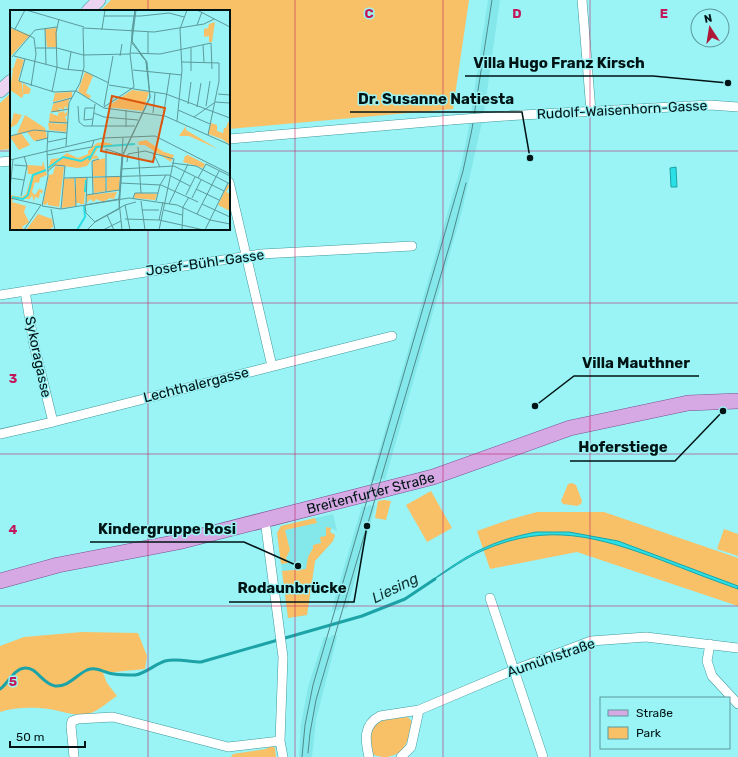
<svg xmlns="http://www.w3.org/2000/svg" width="738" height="757" viewBox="0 0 738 757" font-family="Rubik,sans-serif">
  <rect width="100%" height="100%" fill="#9af3f5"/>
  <!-- built -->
  <path fill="#84e8eb" d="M488,0H500L484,113L462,211L385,480L380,478L377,482L372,480L370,483L461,166L469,126Z
    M376,503L347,609L341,607L338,611L334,609L331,612L362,506L367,508L368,505L375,506Z
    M333,514L337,531L331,528L330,532L335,535L333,541L315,561L307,615L288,618L277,533L281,526Z
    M338,633L316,720L312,757H299L301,724L308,687L324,637L329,638L332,635L337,636Z"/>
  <!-- green -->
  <path fill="#f8c168" d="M111,0H469L453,109L229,129V11H100Z
    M11,93V149L0,150V103Z
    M572,483L576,485L582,501L581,504L577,506L563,504L561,501L568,484Z
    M431,491L452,528L427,542L406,505Z
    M384,500L391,501L386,520L375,518L378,501Z
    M537,512H604L738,558V606L577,552L490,569L477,531L508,520Z
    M315,518L317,523L285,530L290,550L286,558L288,563L281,564L277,533L281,526Z
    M326,527L331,528L330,532L335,535L333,541L315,561L307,615L288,618L282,571L306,569L308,557L313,548V545L321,543L320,537L326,536Z
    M724,529L738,534V556L717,549Z
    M82,632L138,633L147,656L145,669L103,673L107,683L117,696C109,701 100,710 91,713C77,718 63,711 49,709C33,707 15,707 0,712V646L24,637Z
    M408,717L412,722C408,739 407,754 387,757C382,757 377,757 373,754C366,719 378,720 408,717Z
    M272,745L275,748L276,757H231L233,754L266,749Z"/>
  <!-- water -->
  <path fill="#28e0e5" stroke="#1ca3a7" d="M676,167L677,187H671L670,168Z
    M536,532H569L618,541L738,586V589C712,580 687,570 661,560C598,537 549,522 484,550C465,558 448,571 431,581C468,554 490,541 536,532Z"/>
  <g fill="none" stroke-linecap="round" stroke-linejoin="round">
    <!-- stream -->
    <path stroke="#1ca3a7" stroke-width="3" d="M0,689C9,683 13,669 25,668C37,667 42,684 55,686C69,687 76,675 87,670C97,666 104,673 114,674C120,675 128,675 135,675C145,674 155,664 165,661C177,658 190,662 201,662L362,616L405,599L435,579"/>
    <defs>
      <path id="street" d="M582,0L591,111
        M505,116L710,105L738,107
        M229,139L451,120
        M0,162L11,161
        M229,182L272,366
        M25,291L34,345L53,422
        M0,295L261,254L412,246
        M0,434L53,422L392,336
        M265,520L283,657L280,741L283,757
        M490,598L543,757
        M710,644L707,661L712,676L738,704
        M74,757L71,726L72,721L78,719L113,717L228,747L280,741
        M369,757C365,740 363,725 380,716L419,710L514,670L591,641L646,637L738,648
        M401,757L411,747L419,710"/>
      <path id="secondary" d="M88,11L99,0
        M0,91L11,81"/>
      <g id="primary">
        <path id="s1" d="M0,581L58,565L178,542L433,477L570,428L688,403L738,401"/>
      </g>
    </defs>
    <!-- street casing -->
    <use href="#street" stroke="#409a9d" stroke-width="10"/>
    <!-- secondary casing -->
    <use href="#secondary" stroke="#409a9d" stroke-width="14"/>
    <!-- primary casing -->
    <use href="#primary" stroke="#7a5090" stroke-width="16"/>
    <!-- street -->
    <use href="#street" stroke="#fff" stroke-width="9"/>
    <!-- secondary -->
    <use href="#secondary" stroke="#ebd4f2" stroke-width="13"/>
    <!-- primary -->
    <use href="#primary" stroke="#d6a9e5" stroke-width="15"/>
    <!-- tram -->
    <path stroke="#51898b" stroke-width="1" d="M308,753L310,733L316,700L452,237L466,183
      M302,757L305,725L313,685L463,171L472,129L492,0"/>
    <defs>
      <path id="street-bridge" d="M451,120L505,116"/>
    </defs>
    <!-- street-bridge casing -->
    <use href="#street-bridge" stroke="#409a9d" stroke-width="10" stroke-linecap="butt"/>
    <!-- street-bridge -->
    <use href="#street-bridge" stroke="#fff" stroke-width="9"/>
  </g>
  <!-- grid -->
  <path fill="none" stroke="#c2185b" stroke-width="1" stroke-opacity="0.55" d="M148,0V11M295,0V757M443,0V757M590,0V757M0,151H11M229,151H738M148,229V757M0,303H738M0,454H738M0,606H738"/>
  <g text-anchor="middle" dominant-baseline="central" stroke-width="3" stroke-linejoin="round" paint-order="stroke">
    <!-- street labels -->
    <g font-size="14" fill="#001415" stroke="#9af3f5">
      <text transform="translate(622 110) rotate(-3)">Rudolf-Waisenhorn-Gasse</text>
      <text transform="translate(205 263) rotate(-8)">Josef-Bühl-Gasse</text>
      <text transform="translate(38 357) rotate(78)">Sykoragasse</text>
      <text transform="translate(196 385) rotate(-14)">Lechthalergasse</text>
      <text stroke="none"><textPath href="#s1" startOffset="381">Breitenfurter Straße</textPath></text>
      <text transform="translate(551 658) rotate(-19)">Aumühlstraße</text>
    </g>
    <!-- water labels -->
    <g font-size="15" font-style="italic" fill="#0e3232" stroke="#9af3f5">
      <text transform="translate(395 588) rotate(-26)">Liesing</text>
    </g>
  </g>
  <!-- overview -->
  <g transform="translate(10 10)">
    <rect width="220" height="220" fill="#9af3f5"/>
    <path d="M205,12L202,32H199V26L194,27V19L198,18L199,14ZM0,18L20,25L0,47ZM47,18V37H37L35,19ZM7,48L14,50L8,70L12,73V87L13,73L21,79L19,84H14L12,88L0,80L3,60L0,58L3,59ZM75,62L83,66L76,83L81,86L79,89L68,81ZM122,80L139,82L133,101L97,97ZM62,82V87L43,92L45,83ZM59,88L58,99L55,96L54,100L49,98L50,102H41L43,94ZM58,100L57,106H55L57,113H52L53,109L52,113L39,112L40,103L48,106V103L54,101L55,104ZM4,103L12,105L7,114L0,118ZM15,105L35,118L37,128L24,131L17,122L11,123L20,135L9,140L0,127L11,122L7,123ZM218,112H220V135L212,129L214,118H216ZM38,113L57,114L56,122L39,120ZM201,113L207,115V121L213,123L212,129L198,124ZM176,116V120L208,139L179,126H169ZM136,130L154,142L164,145L161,152L135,135H129L128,132ZM94,132L102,134V136L88,138L83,147L86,145L89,148L82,149L77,156L68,158L45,155L38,160L41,149L50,148L57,143L68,148L78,144V141L87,133ZM178,145L195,154L193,158L173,152L175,146ZM95,148V166H83V151ZM33,151L37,165L30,168L29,173L25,172L22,182L25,185L29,179L33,180L32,184L30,182L29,188L25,187L24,192L22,185L20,189H3L2,192L16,196L14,202L19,212L12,217L14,220H0V185L12,187L16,184L22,164H18L17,155L32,156ZM45,156L54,157L49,197L38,195V192L36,195L33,194L39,165L43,164ZM95,167L96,181L84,183L83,168ZM97,167H110L109,180L97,181ZM64,168L66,196L52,198L54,169ZM66,168H76L74,194H70V191V193H66ZM218,174L220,176L216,182L220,184V201L208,195ZM107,182L104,189L100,188L93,192L86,189L84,192L80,189L77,193V185ZM125,183L147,184L145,190L124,188ZM28,204L42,209L43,217L38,220H16Z" fill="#f8c168"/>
    <path fill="none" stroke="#28e0e5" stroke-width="2" d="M79,150L86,137L125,134M38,158L53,147L71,151L80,146M75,182L76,170M2,187L13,189L18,185L23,165L36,160M67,220L75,207L74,196"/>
    <path fill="none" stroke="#5c9a9b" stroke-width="1" d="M16,0L74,17M125,0L122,20V33L136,51L140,87L113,144L112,149L109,189L75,195L76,203L85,212L109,199L113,145L140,88L137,52L122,31L126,0M187,0L220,17M94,6H131L159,3L174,7M187,15L192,2M0,17L24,28L26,44L21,76M35,18L36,55M5,19L15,0M91,19L144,22L194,14L204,9M193,35L194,52M26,38H47L73,45L120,44M120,43L150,44L201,33L202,59M130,44L136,51L137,60M138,44V22M4,46L54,59L74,61L99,73M110,46L112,34M2,47L25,20L47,17M15,49L9,71L44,82L66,81L94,98L155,106L220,135M172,52L209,53M58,60L61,42M123,60L172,65M181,61V38M99,75L156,84L220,108M42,82L47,57L46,23L49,9M208,84L220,85M205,92L220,93M43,93L62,88M178,94L181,72M68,96L69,112L74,116H125M94,96L103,46M196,96L200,71M94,97L124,77L120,44L125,0M187,97L191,73M116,100V117M168,100L200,114M41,102L59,99M84,103L94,107L128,110M143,103L145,83M184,107L204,93M83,109L74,110L75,98H84M167,111L172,60L170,19L177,0M39,112L58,113M152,114L160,63M82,116L85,94M198,125L209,71V53M0,126L24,120L57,123M26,131L38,128M38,132L57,128M56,136L59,93L70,73L74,57L73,18L92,19L95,0M128,137L131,183M37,140L38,121M37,140L38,166L32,196L51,199L119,188L167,195L200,210L220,214M143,143L150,157M37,145L82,137L84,130M0,150L93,128L145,126L220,164M117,152L118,144L135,141L164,149L149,220M162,153L186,156L220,174M4,155L17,156M111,159L164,156L214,181M38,161L45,155L55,156L51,199M0,168L14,170M54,168L159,165L180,176M65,168L66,197M188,168L196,154L220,166M110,173L151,175L188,192M0,179L3,149M186,179L209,190M96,182V139L111,144M83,184L82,151L89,149M76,185L109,180M176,185L185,167M11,186L17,156L14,146M0,188L31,195M123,188L125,183H148M182,188L191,170M131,191L135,220M146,191L150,175L156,165M76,194L77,167M159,194L178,154M192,194L220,207M115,195L120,220M41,199L45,220M132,200H149M154,200L172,205M187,204L209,161M97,205L104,220M115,209L149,210L194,220M149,210L153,192M14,220L31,195M77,220L86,211L115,195L126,192M93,220L111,211M112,220L109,191L113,128M172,220L173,197L179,187M195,220L218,173"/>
    <path fill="#dc560c" fill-opacity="0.15" stroke="#dc560c" stroke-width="2" d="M102,86L155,98L143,152L91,141Z"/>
    <rect width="220" height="220" fill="none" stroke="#001415" stroke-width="2"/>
  </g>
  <g font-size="13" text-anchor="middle" font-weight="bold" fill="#c2185b" stroke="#9af3f5" stroke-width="3" stroke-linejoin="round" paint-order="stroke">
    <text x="369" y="18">C</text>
    <text x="517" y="18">D</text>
    <text x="664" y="18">E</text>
    <text x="13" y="383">3</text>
    <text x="13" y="534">4</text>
    <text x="13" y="686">5</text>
  </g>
  <!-- callouts -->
  <path fill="none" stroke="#001415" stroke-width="1.5" d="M728 83L653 76H465M530 158L522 112H350M535 406L574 376H699M723 411L675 461H570M298 566L244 542H90M367 526L354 602H229"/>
  <g fill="#001415" stroke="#9af3f5" stroke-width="1.5">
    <circle cx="728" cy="83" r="4"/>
    <circle cx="530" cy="158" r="4"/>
    <circle cx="535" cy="406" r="4"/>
    <circle cx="723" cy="411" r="4"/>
    <circle cx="298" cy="566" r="4"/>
    <circle cx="367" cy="526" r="4"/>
  </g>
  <g font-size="15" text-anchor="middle" font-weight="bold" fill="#001415" stroke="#9af3f5" stroke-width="3" stroke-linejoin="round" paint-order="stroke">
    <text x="559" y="68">Villa Hugo Franz Kirsch</text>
    <text x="436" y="104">Dr. Susanne Natiesta</text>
    <text x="636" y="368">Villa Mauthner</text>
    <text x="623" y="452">Hoferstiege</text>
    <text x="167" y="534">Kindergruppe Rosi</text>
    <text x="292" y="593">Rodaunbrücke</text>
  </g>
  <!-- legend -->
  <rect x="600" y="697" width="130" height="52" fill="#9af3f5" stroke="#5c9a9b"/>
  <rect x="608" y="710" width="20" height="6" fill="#d6a9e5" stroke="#5c9a9b"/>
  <text x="636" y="717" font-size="12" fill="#001415">Straße</text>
  <rect x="608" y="727" width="20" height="12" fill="#f8c168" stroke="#5c9a9b"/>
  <text x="636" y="737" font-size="12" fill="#001415">Park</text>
  <!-- north arrow -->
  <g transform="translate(710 28) rotate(348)"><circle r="19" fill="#9af3f5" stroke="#5c9a9b"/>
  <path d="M0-3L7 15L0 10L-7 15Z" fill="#ad1937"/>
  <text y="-6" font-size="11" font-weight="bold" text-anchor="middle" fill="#001415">N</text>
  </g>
  <!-- scale -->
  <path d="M10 741v6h75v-6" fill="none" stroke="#001415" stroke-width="2"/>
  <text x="16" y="741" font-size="12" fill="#001415" stroke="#9af3f5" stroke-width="3" paint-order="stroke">50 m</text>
</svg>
